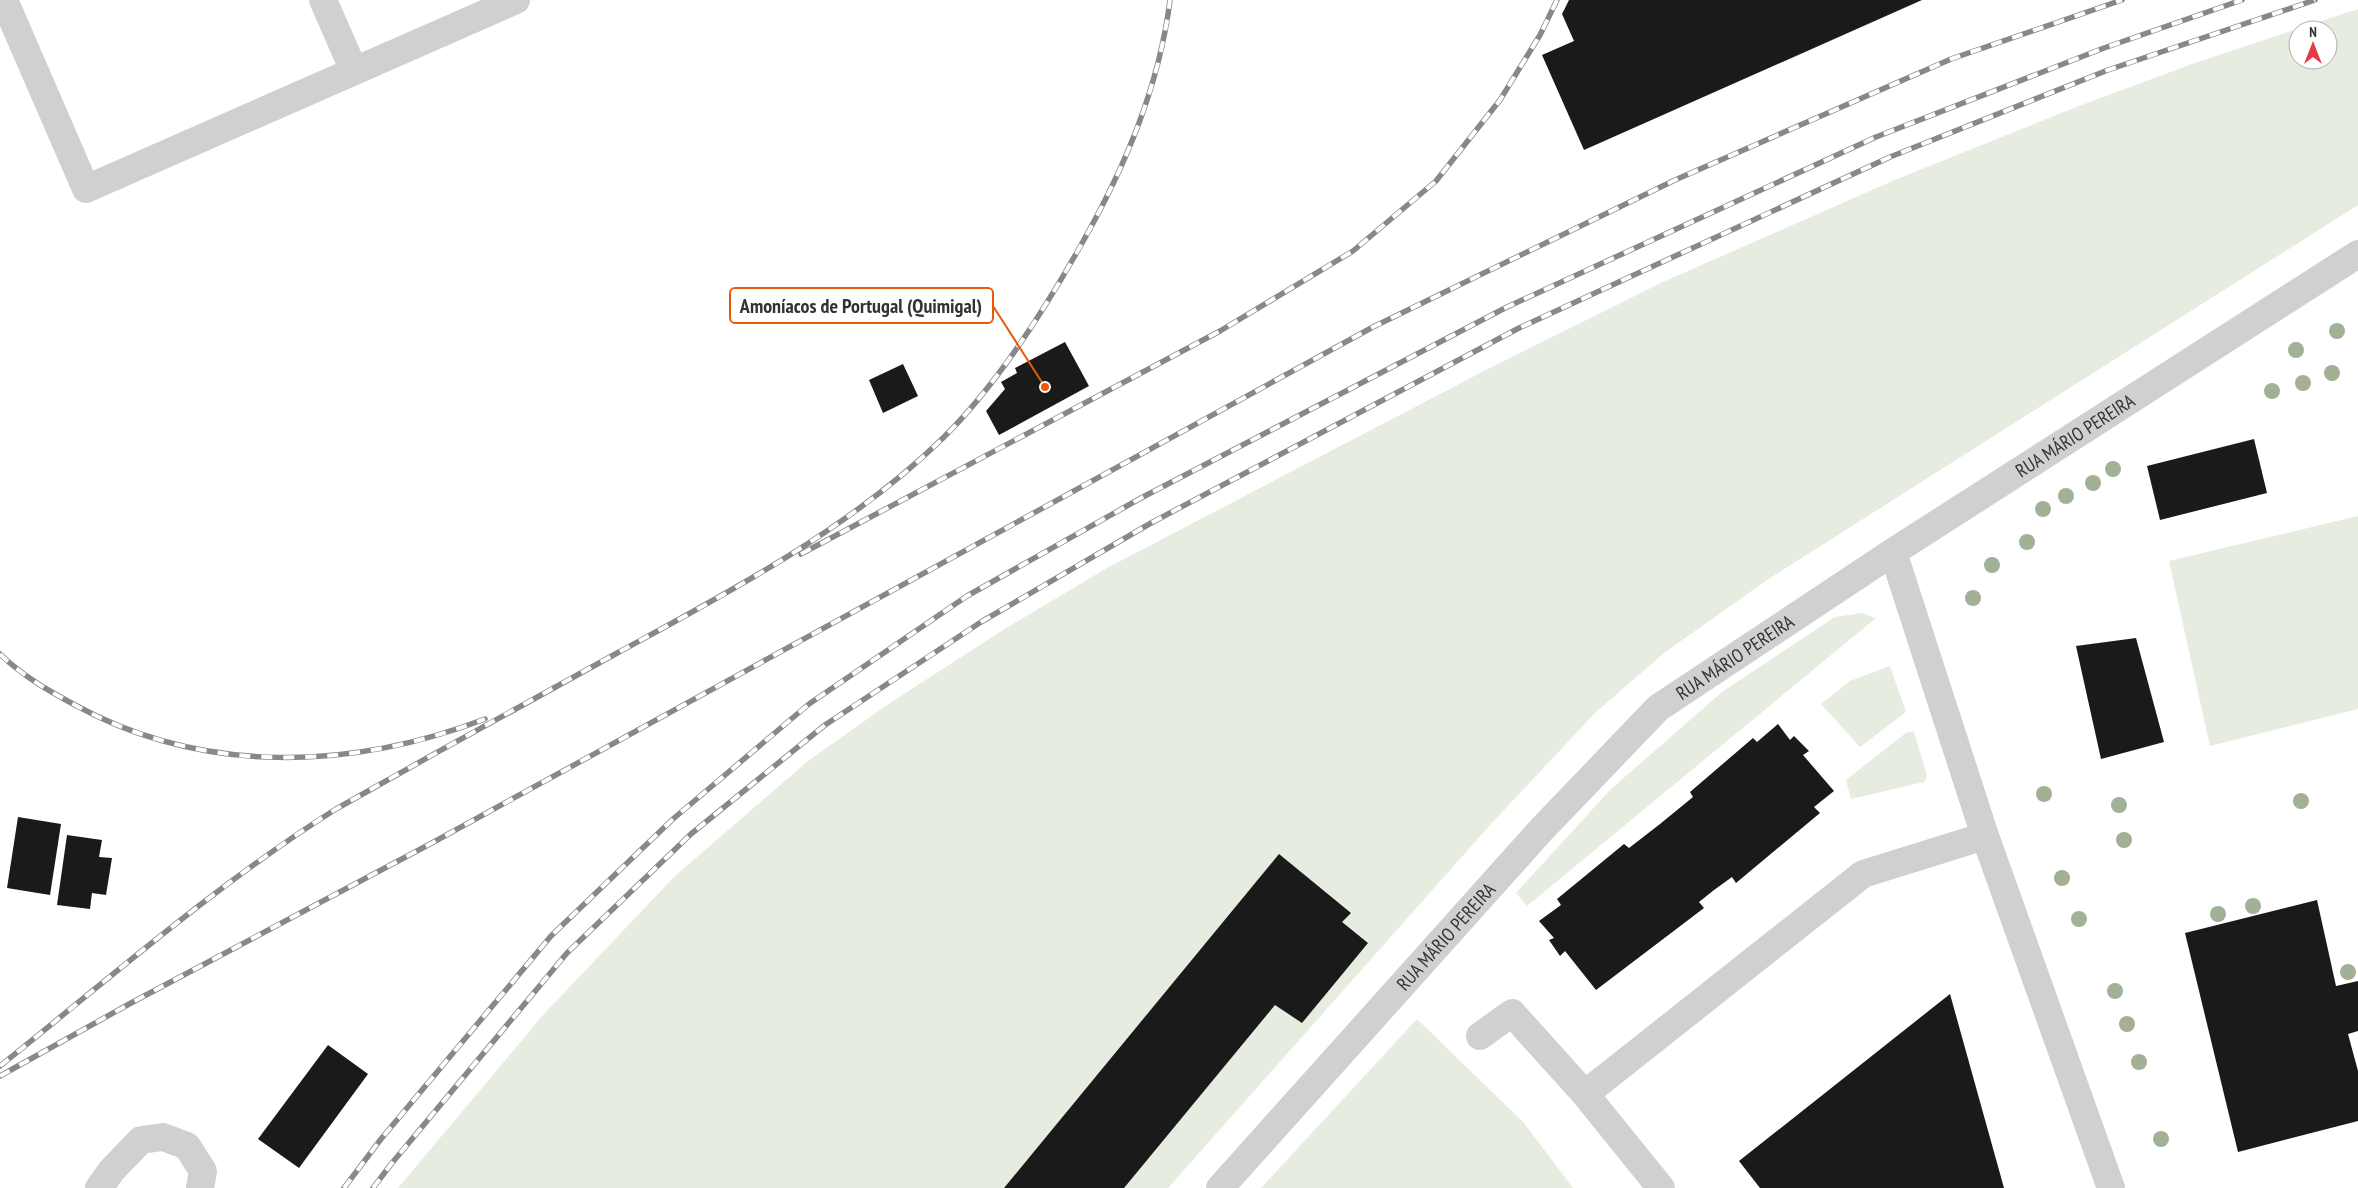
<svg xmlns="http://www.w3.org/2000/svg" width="2358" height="1188" viewBox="0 0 2358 1188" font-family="'PT Sans Narrow',sans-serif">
  <rect width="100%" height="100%" fill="#fff"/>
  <!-- green -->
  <path fill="#e6ecdf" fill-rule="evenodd" d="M2358,9V205L1767,580L1664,653L1596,712L1490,825L1168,1188H398L544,1014L675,876L808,761L890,703L1003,630L1107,568L1486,370L1663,282L1897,179L2079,106L2195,63ZM2298,30H2328V60H2298Z
    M2358,516V709L2210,746L2169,561Z
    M1862,613L1876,618L1527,906L1516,893L1611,789L1722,692L1835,617Z
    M1890,666L1906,712L1860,747L1821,704L1850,681Z
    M1907,732H1914L1927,776L1924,782L1851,799L1846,780Z
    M1417,1019L1524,1123L1573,1188H1261Z"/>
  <!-- building -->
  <path fill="#1a1a1a" d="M1569,0H1922L1584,150L1542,55L1574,41L1562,14Z
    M1065,342L1089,386L999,435L986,411L1005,389L1001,382L1017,373L1015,368Z
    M903,364L918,396L883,413L869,380Z
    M2254,439L2267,493L2160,520L2147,466Z
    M2136,638L2164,742L2101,759L2076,646Z
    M1778,724L1790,740L1794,736L1809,751L1803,755L1834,791L1814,807L1820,813L1736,883L1732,877L1714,890L1699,902L1704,908L1596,990L1565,951L1560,956L1549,940L1554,938L1539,921L1561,905L1557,899L1624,844L1629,848L1660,824L1693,797L1690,792L1753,738L1757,742Z
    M18,817L61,824L50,895L7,888Z
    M67,835L102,840L99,857L112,858L106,895L92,893L90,909L57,905Z
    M1279,854L1351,913L1342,922L1368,943L1302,1023L1275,1005L1124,1188H1004Z
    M2317,900L2336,986L2358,981V1031L2348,1034L2358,1071V1121L2238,1152L2185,933Z
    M1950,994L2004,1188H1760L1739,1161Z
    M328,1045L368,1074L299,1168L258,1139Z"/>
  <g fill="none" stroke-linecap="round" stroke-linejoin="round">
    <!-- minor -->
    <g stroke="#d0d0d0" stroke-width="28">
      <path d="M4,0L86,189L516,0"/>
      <path d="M323,0L354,71"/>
      <path d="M1893,552L1985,836L2111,1188"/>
      <path d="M1480,1036L1512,1013L1585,1094"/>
      <path d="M99,1188L112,1170L141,1140L163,1137L187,1146L203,1171L200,1188"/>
      <path id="s1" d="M1220,1188L1542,829L1658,708L1893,552L2358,254"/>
      <path d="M1661,1188L1585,1094L1863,874L1985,836"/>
    </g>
    <defs>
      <path id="rail" d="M801,554L1220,331L1353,251L1436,181L1500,100L1540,35L1557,0
        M0,654C21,675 49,691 75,705C203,775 351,770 485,719
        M0,1066C110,978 217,884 336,809C430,756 524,704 619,652C731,591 851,528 943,438C996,386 1045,309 1081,245C1124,169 1159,88 1170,0
        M0,1076L131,1003L430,844L1373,327L1675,180L1951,59L2122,0
        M344,1188L381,1139L551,936L673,819L809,704L967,596L1141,498L1507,307L1876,137L2104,48L2242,0
        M373,1188L392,1163L567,953L691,834L825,725L981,622L1151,523L1519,328L1890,157L2108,70L2315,0"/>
    </defs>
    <!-- rail casing -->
    <use href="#rail" stroke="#888" stroke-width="5.5"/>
    <!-- rail -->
    <use href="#rail" stroke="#fff" stroke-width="4" stroke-dasharray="11" stroke-linecap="butt"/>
  </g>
  <!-- trees -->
  <g fill="#a2b095">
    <circle cx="2337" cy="331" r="8"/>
    <circle cx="2296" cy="350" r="8"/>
    <circle cx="2332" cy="373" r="8"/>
    <circle cx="2303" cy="383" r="8"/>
    <circle cx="2272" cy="391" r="8"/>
    <circle cx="2113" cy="469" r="8"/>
    <circle cx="2093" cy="483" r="8"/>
    <circle cx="2066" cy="496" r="8"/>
    <circle cx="2043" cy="509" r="8"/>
    <circle cx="2027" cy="542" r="8"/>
    <circle cx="1992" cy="565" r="8"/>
    <circle cx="1973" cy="598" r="8"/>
    <circle cx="2044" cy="794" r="8"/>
    <circle cx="2301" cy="801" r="8"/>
    <circle cx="2119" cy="805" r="8"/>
    <circle cx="2124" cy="840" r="8"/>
    <circle cx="2062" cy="878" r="8"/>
    <circle cx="2253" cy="906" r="8"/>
    <circle cx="2218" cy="914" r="8"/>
    <circle cx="2079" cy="919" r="8"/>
    <circle cx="2348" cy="972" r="8"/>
    <circle cx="2115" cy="991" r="8"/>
    <circle cx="2127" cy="1024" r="8"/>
    <circle cx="2139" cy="1062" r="8"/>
    <circle cx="2161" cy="1139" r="8"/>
  </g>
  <g text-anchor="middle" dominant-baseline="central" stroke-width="5" stroke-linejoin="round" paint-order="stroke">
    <!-- street labels -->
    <g font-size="19" fill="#333" stroke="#fff">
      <text stroke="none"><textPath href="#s1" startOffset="1148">RUA MÁRIO PEREIRA</textPath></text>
      <text stroke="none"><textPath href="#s1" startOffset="742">RUA MÁRIO PEREIRA</textPath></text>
      <text stroke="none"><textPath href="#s1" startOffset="338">RUA MÁRIO PEREIRA</textPath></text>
    </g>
  </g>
  <!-- callouts -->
  <path fill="none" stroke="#e8590c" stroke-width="2" d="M1045 387L993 306"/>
  <circle fill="#e8590c" stroke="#fff" stroke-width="2" cx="1045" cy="387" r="5"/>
  <rect fill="#fff" stroke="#e8590c" stroke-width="2" x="730" y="288" width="263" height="35" rx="5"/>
  <g font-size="20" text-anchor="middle" font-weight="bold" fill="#333">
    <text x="861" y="313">Amoníacos de Portugal (Quimigal)</text>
  </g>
  <!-- north arrow -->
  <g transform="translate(2313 45)"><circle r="24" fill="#ffffff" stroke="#adadad"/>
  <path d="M0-4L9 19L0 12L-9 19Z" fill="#e63946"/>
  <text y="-8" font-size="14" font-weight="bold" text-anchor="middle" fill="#333333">N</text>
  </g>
</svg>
